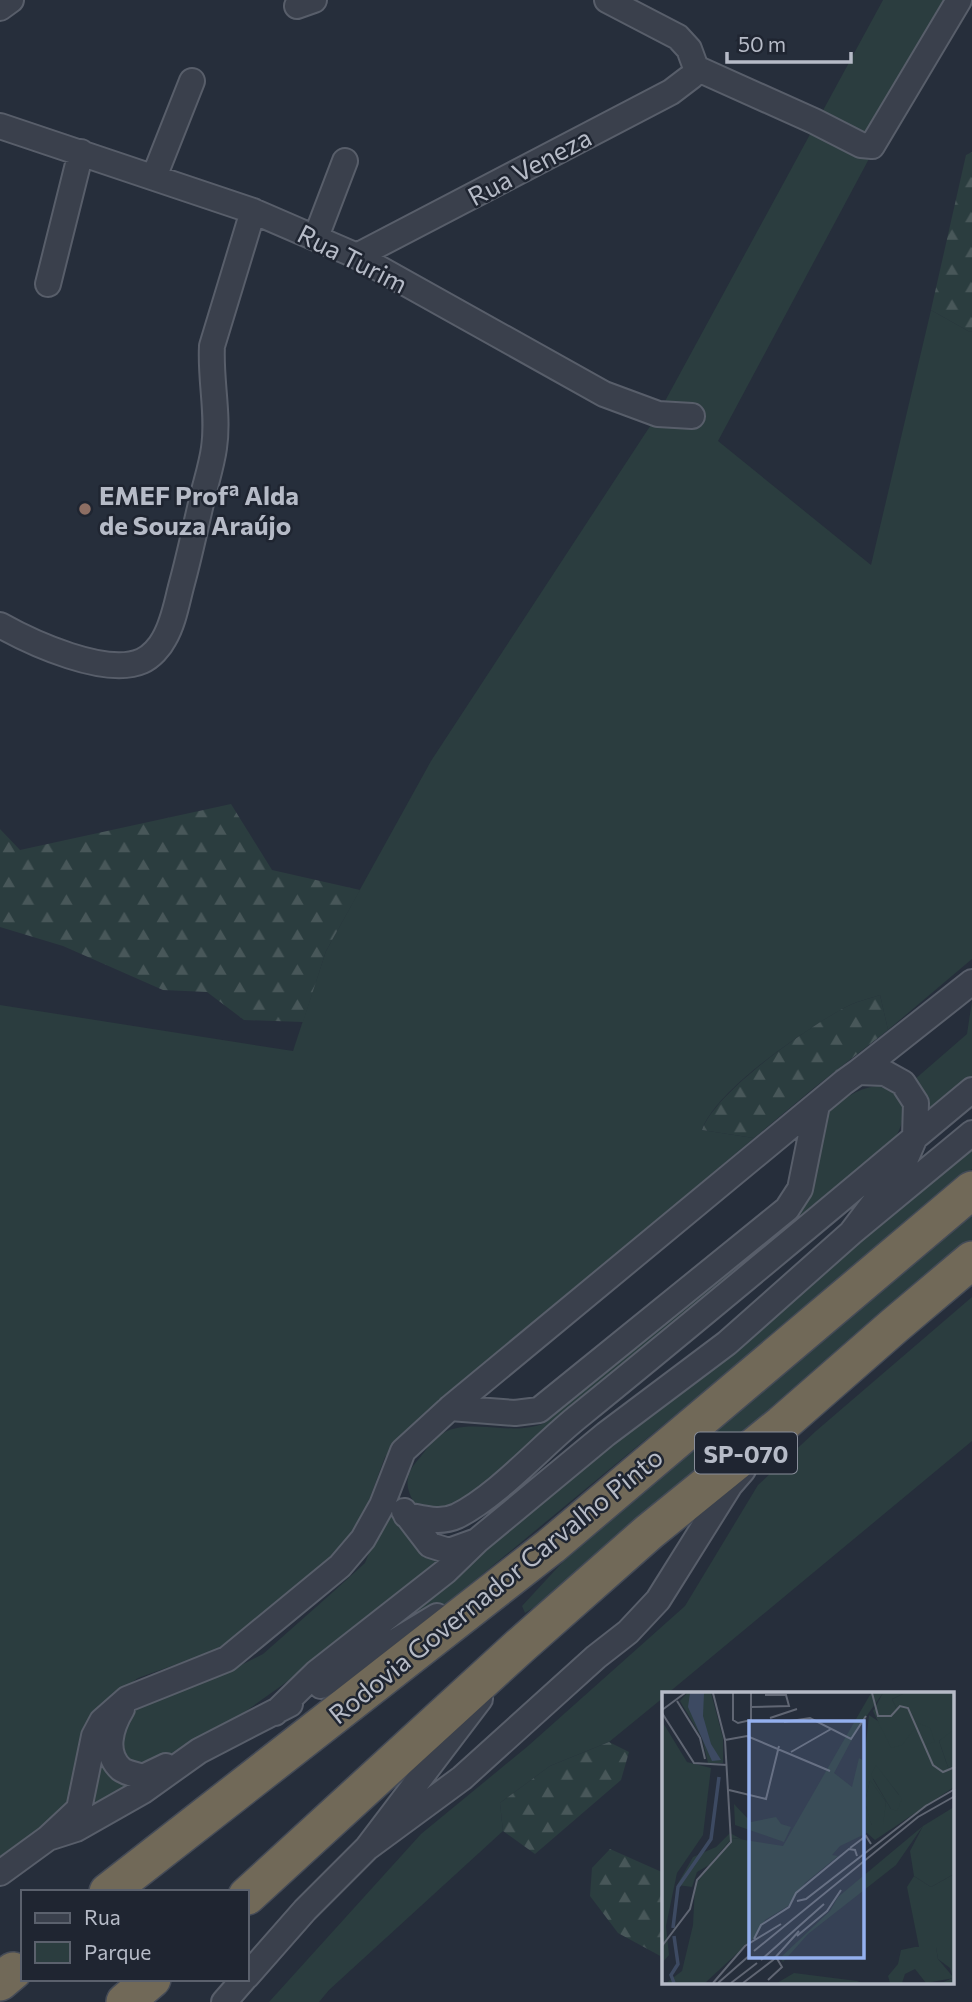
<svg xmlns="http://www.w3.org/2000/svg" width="972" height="2002" viewBox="0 0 972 2002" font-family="Commissioner,sans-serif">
  <defs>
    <pattern id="forest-firs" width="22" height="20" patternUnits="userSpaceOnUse" patternTransform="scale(1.75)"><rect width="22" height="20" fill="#2b3d3f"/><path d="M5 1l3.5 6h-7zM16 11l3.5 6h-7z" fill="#485759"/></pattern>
  </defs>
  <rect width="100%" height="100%" fill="#262e3b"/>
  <!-- green -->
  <path fill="#2b3d3f" d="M883,0H959L924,56L718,441L871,565L931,310L970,332L972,331V959L888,1030L880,995C868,999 855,1002 844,1008C807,1029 716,1089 702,1130L754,1138L479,1370L385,1457L364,1514L332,1560L254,1628L211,1652L138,1678L96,1709L81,1738L78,1783L69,1808L43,1829L0,1856V1005L293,1051L326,951L431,761L658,414Z
    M972,1001V1083L928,1118L914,1080L967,1034Z
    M877,1086C911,1093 908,1119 892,1143L471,1495L444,1511L416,1505C405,1489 404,1476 417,1461C424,1453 430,1443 439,1436C465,1415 512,1438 544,1423L798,1210L827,1113C841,1100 857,1088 877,1086Z
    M972,1146V1169L914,1218L450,1601L364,1648Z
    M972,1215V1252L596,1568L525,1613L522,1606L571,1553Z
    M972,1297V1441L667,1694H664V1697L609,1742L550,1766L500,1803L503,1831L329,1990L319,2002H269L421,1834L528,1746L685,1606L758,1485L816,1431Z
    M390,1501L446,1561L333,1649L197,1746L155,1766L134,1764L120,1752V1733L130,1713L161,1696L239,1666L263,1654L333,1592L365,1563Z
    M100,1755L116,1777L131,1788L84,1815Z"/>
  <!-- forest -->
  <path fill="url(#forest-firs)" d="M972,152V331L970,332L931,310L966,155Z
    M231,804L272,870L360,890L326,951L303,1022L244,1020L207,992L163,990L63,946L0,927V829L20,850Z
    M880,995L888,1030L815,1087L754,1138L702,1130C716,1091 807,1028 844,1008C855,1002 868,999 880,995Z
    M609,1742L629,1752L621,1780L535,1854L503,1831L500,1803L550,1766Z
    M610,1849L664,1873V1958L618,1933L590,1896L592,1868Z"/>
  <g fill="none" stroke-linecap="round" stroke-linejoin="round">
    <defs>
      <path id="minor" d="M607,0L678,37L689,49L696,68
        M297,6L314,0
        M0,8L11,0
        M696,68L814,121L861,145L872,146L959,0
        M0,126L253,211L357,256L604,394L658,414L692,416
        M154,177L192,81
        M316,237L345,161
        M357,256L671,92L692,76L696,68
        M48,284L81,152
        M0,625C32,643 106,677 142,661C151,657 160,647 164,639C174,622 177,601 182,583C190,554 196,524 203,495C207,479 212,463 214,448C219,414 210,380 212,346L253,211
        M858,1072L972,982
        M450,1408L515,1413L539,1410L787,1209L800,1189L817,1105
        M404,1511L430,1545L449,1551L474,1542
        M406,1515C423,1518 440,1524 457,1516C499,1495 542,1445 580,1415C712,1308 841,1199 972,1090
        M321,1686L437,1616
        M122,1709C111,1727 103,1753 121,1769C126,1773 137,1775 143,1777L166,1766
        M275,1713L316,1673L446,1571L478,1540L606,1434L727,1343L851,1233L972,1133
        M48,1838L79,1809L94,1736L102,1721L127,1699L227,1659L340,1566L363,1539L382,1505L403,1451L450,1408L844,1082L858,1072L885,1073L903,1083L916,1103L915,1137L904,1163L851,1233
        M367,1848L462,1778L596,1657L628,1632L658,1600L730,1485L743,1470
        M0,1873L48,1838L76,1829L143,1791L199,1751L290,1704
        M247,1976L305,1910L367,1848L480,1699
        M224,2002L244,1979"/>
      <path id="highway" d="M108,1892L551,1546L972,1190
        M247,1896L520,1646L649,1532L782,1424L894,1326L972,1260
        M0,1982L13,1971
        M125,2002L152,1979"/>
    </defs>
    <!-- minor casing -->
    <use href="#minor" stroke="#585e6a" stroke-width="28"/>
    <!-- highway casing -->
    <use href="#highway" stroke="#454b57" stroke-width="40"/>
    <!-- minor -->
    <use href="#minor" stroke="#3a404c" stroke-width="24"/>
    <!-- highway -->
    <use href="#highway" stroke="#716958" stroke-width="37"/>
  </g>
  <!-- markers -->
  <circle fill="#8d6e63" stroke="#1f2531" stroke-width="2.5" cx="85" cy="509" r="7"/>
  <g text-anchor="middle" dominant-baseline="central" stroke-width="5" stroke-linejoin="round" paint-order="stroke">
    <!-- shield labels -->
    <rect fill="#1f2531" stroke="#898e9a" stroke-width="2" x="695" y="1432.5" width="102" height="41" rx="5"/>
    <g font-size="24" font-weight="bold" fill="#b6bbc7">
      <text x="746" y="1453">SP-070</text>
    </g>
    <!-- street labels -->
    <g font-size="26" fill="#b6bbc7" stroke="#1f2531">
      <text transform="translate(529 166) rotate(-28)">Rua Veneza</text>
      <text transform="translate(353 258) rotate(27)">Rua Turim</text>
      <text transform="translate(495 1585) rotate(-39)">Rodovia Governador Carvalho Pinto</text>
    </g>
    <!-- poi labels -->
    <g font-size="26" font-weight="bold" fill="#b6bbc7" stroke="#1f2531" text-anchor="start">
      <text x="99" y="494">EMEF Profª Alda<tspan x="99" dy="30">de Souza Araújo</tspan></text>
    </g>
  </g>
  <!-- overview -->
  <g transform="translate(662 1692)">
    <rect width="292" height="292" fill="#262e3b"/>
    <path d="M25,1H49L61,46V71H46L40,46L18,9ZM209,1H221L196,36L172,81L190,95L197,66L202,69L207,23L222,33L229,55L234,16L230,7L243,1H292V41L277,49L286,75L292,79V95L213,148L205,141L178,154L170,163L176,164L143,191L126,214L103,228L95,243L43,291H4L20,279L31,233L33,193L70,146L121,154ZM222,84L237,103L229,117L211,87ZM208,89L224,110L221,125L210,133L203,110ZM0,29L25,70L49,76L41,143L15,181L4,234L7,263L0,271ZM261,134L234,173L146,242L121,270L118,266L168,219L176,205ZM292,182V291H279L291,286L288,276L276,267L274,256L257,255L245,195L252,184L269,195ZM132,281L195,289L200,291H115Z" fill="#2b3d3f" fill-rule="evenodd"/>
    <path d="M221,1H243L230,7L234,16H246L256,31L268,36L273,50L261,53L256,32L240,53L229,56L211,19ZM290,39L292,41V79L286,75L277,49ZM214,73L240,107L235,119L229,117L209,83ZM208,88L224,110L221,133H210L208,129L203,110ZM72,112L89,130L114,125L119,132L129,135L122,150L73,133ZM292,115V182L269,195L252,184L248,159L261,134ZM68,141L79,147L70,146L47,173L35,180L30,195L15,193L31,165L54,155ZM253,255H274L276,267L292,286L264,291L253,277L243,282L240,291H228L226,284L236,272L239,258Z" fill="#2b3d3f"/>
    <path d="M28,1H42L41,24L49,52L59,68L50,69L26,15Z" fill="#3d4a62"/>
    <path fill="none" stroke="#3d4a62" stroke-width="3.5" d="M11,236L16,195L49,147L57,85M12,244L16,272L9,283L12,291"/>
    <path fill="none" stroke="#606673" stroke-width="2" d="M71,1V28L76,31L89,28V1M210,1L216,24H229L238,14L246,16L271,73L281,80L293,75M15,9L38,46L43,67M89,15L127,14L124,3H103M0,18L23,1M0,21L32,71L65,73M108,26L135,17M122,30L148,26L189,47L204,24M63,48L85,44L168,79M129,60L169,37M67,98L104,107L117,54M262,115L293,97M188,156L204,144L209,152M135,209L144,207L265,113M135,244L165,219L179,198M92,247L99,233L127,215L134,201L187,157L193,158L195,164M0,254L28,217L35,188L69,150L63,48L51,1M92,259L256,125L293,104M99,268L162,212M106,288L120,275L114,265M51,291L83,254L119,232M56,291L88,263M69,291L95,271M81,291L111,268L137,239"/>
    <path fill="#94b0ee" fill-opacity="0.15" stroke="#94b0ee" stroke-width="3.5" d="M87,29H202V266H87Z"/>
    <rect width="292" height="292" fill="none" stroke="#b6bbc7" stroke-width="3.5"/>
  </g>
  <!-- legend -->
  <rect x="21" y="1890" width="228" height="91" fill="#1f2531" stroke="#5b616d" stroke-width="2"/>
  <rect x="35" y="1913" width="35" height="10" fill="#3a404c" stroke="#5b616d" stroke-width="2"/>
  <text x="84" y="1925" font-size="21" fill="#b6bbc7">Rua</text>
  <rect x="35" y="1942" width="35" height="21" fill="#2b3d3f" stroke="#5b616d" stroke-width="2"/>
  <text x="84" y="1960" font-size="21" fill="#b6bbc7">Parque</text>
  <!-- scale -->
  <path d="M727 52v10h124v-10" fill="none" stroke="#b6bbc7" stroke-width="3.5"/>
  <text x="738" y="52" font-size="21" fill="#b6bbc7" stroke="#1f2531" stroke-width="5" paint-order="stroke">50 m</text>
</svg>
